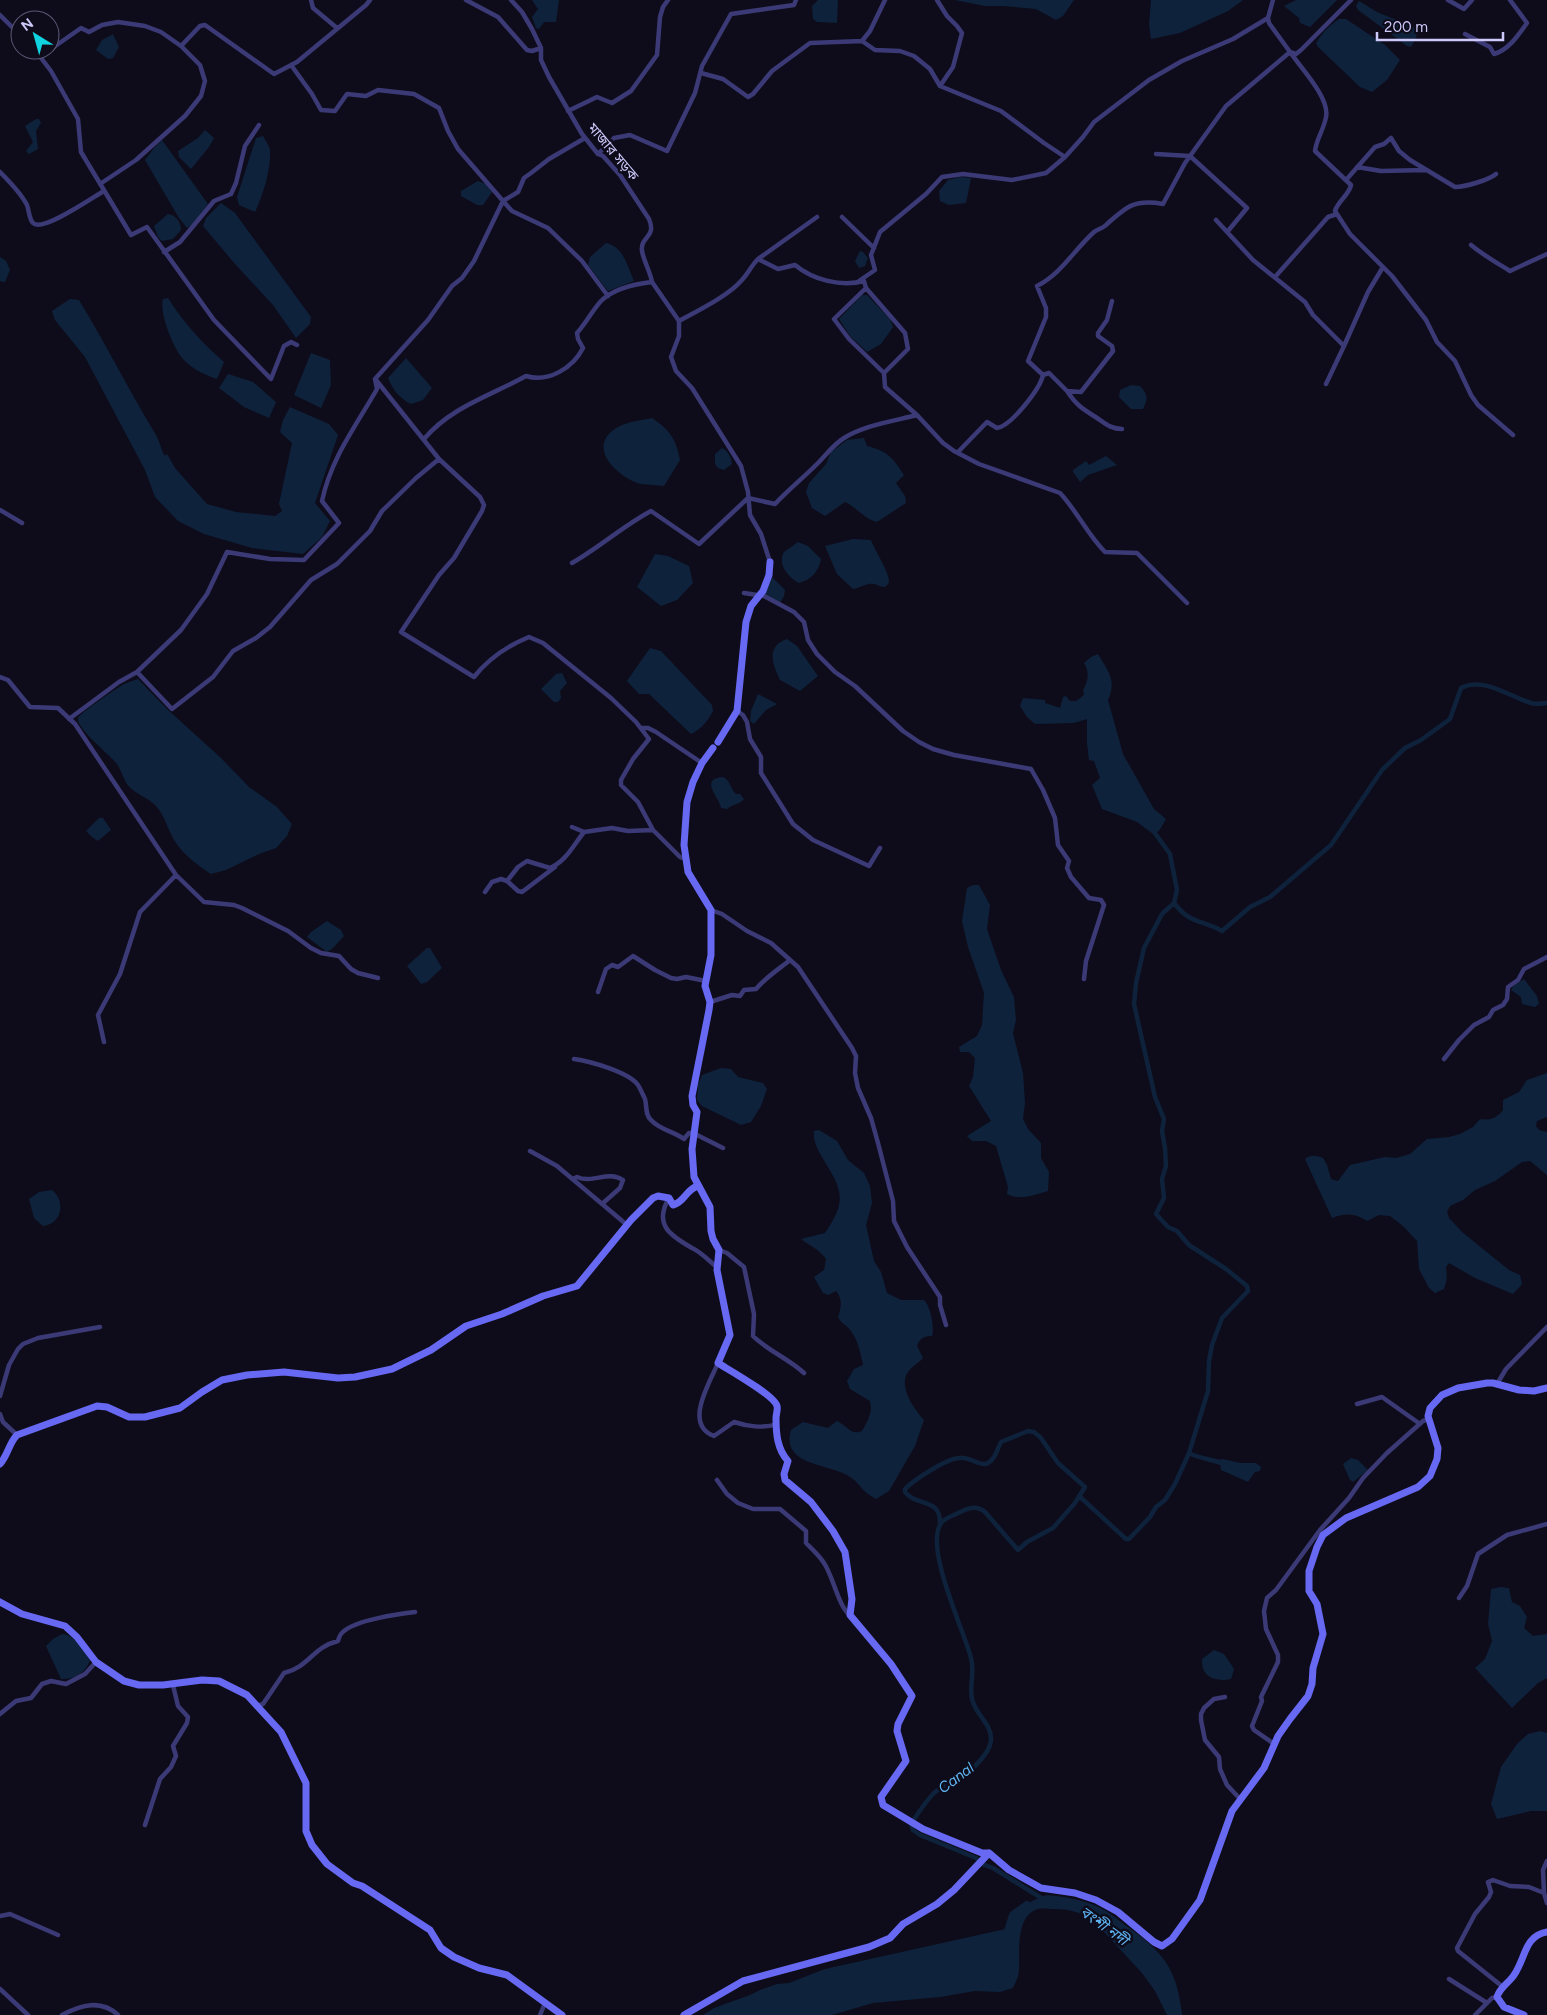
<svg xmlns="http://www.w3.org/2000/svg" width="1547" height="2015" viewBox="0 0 1547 2015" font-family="Figtree,'Noto Sans Bengali',sans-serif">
  <rect width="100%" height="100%" fill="#0e0c1a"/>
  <!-- water -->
  <path fill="#0e223c" d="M532,0H559L556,22H544L539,29L536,28L532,17L538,9Z
    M818,0H838L837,23L817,22L813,19L812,6Z
    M955,0H1074L1063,16L1056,20L1036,9L1003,6H985Z
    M1151,0H1243L1228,11L1180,33L1151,39L1149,24Z
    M1296,0H1337L1310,27L1300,23L1299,18L1284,6Z
    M1359,1L1377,12L1414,27L1417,32L1416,38L1411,47L1407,46L1358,10L1356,6Z
    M1339,19H1346L1385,45L1400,60L1387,80L1372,92L1360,87L1318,47L1316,43C1322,33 1330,25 1339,19Z
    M113,34L119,47L113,58L108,59L96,50L102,40Z
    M36,119H39L41,123L36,131L38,149L29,154L26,151L33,142L25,126Z
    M205,130L214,138L209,147L191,169L179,157L178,151L198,138Z
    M263,136C265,140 269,145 270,150C271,170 263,195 255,212L239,205L237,197L256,138Z
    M162,140L208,204L194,223L187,228L179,218L145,160L154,148Z
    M960,177L971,178L966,203L949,205L940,201L939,191L948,180Z
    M478,181L486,184L492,192L483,205H477L461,196V191Z
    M221,203L235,213L311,317L310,324L296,338L273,305L235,264L203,226L206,218Z
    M168,214C176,215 181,222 181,230L173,239L162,241L158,237L154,226Z
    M606,243C624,247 627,266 634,281L608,291L588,265L590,257Z
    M860,251L863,252L868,258L865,266L859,268L855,261Z
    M0,257L6,261L10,270L5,282L0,281Z
    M862,295H867L890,319L893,327L881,344L867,352L850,336L839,319Z
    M168,298C184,323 202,343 224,362L217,379C205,375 192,369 183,359C173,348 159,313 163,299Z
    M70,299L79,300C106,344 129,391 156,435C160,442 161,450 165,456L167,454L175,468L207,504L236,512L275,516L282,511L279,504L292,443L280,432L283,420L290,407L329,424L338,435L315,503L330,521L322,537L303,554L252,548L204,534L178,521L155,497L145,470L85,357L55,320L52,311Z
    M311,353L330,360L331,385L321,408L294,395Z
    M406,358L432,388L423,400L411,404C399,398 393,390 388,378Z
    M228,374L253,382L276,402L269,418L244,407L219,388Z
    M1131,385L1140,386C1148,394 1148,399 1143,409H1131L1119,397L1120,390Z
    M652,418C670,430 676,439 680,460L664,486C657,485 648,485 641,484C621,479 588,451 612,431C623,422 638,421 652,418Z
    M864,438L867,446C889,452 892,457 904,475L896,483L905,496L906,503L877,522C866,520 856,507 845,502L825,516L812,508L806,492L809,483L826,464L831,452L847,440Z
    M722,448C728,451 731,457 732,464L724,470L718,468L715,464V454Z
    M1106,456L1117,465L1088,475L1080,482L1073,472V470L1086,461L1089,465Z
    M853,539L871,540C874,549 889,572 889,581C889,584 887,585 885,587C879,587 876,583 869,584C863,585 859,588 853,589L837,574L825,546Z
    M798,542L808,546L821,559C819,571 811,580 799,583C788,577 777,564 784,552Z
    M655,554L668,556L689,566L693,583L677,600L661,606L637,587Z
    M772,577L785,590L784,596L780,603L765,595Z
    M787,639L797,646L818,676L800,691L780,680C773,664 765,647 787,639Z
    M650,648L661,651L712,705L713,711C708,720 702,729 691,734L649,694H639L627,681Z
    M1098,654C1108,671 1117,680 1108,700L1123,754L1154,809L1166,819L1159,831L1153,834L1137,822L1102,809L1092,785L1100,778L1094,761L1089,760L1087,743V719L1074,723L1035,724L1027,717L1020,706L1023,698L1045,700V703L1060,708L1063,697L1066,696L1070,701H1076L1084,695L1083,690C1088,682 1090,672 1084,663L1091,657Z
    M562,673L567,683L560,691L561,698L558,702H554L541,689L556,674Z
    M138,679L167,709L221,758L249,787L277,807L292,824L287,836L276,848L259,854L226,870L211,874C196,864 179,852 171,834C166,824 163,813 155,805C147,797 133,793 127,784C123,778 121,770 117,764C110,755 76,728 78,718C80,713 117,688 124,684C128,682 133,681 138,679Z
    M758,694L777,704L766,710L754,724L750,721L751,711Z
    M723,777C730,780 730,788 736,794H740L744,799C739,805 732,804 727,809L721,808C720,798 698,779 723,777Z
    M99,818H103L111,830L98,841L92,837L86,831Z
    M973,885H979L990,905L987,929L1001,970L1014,997L1016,1020L1013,1033L1023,1073L1025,1103L1023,1119L1028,1129L1041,1143V1158L1049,1172L1048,1191C1034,1195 1021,1201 1007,1194L1008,1187L996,1146L986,1141H972L967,1136L991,1121L969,1086L973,1077L975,1058L969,1052H960L959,1047L977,1036L982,1025L984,993L968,947L962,921L967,888Z
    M327,921L341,930L344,936L332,949L327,952L307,937L311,932Z
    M427,948H430L442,968L427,982L421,984L407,966Z
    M1524,979L1537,996L1539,1004L1535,1007L1522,1004L1521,997L1511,990L1514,985Z
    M721,1068L731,1069L738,1077L763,1083L767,1089L761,1106L751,1122L741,1125L702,1106L697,1100L698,1085L702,1075Z
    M1547,1073V1117L1537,1121L1536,1126L1539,1130L1547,1132V1175L1530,1161L1522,1162L1495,1181L1475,1190L1463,1200L1450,1206L1447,1212L1449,1218L1462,1232L1509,1270L1520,1275L1522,1284L1513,1294L1475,1278L1449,1263L1446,1267L1447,1278L1444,1289L1435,1293L1429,1288L1419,1269L1417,1241L1403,1226L1390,1216L1379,1215L1367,1221C1355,1213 1345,1213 1332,1218L1305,1159C1311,1154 1317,1156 1323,1158L1327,1165L1331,1179L1338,1181L1350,1165L1385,1157L1396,1158L1410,1154L1427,1139L1449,1137L1460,1134L1473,1127L1480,1119C1490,1121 1497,1118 1503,1110V1100L1519,1092L1527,1080Z
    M819,1130L837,1141L848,1160L864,1173L870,1186L872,1203L866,1225L874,1261L881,1272L887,1293L901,1300H924C930,1305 935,1328 932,1336C924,1336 920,1338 917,1346L923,1358C919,1363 912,1366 908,1372C898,1387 914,1409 924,1420L915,1446L889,1491L876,1499C863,1492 862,1487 853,1479C835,1463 780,1468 791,1430L803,1422L828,1428L837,1421C847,1425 850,1436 862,1431L868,1420L871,1410L870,1401L850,1389L847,1381L854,1369L863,1365C861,1355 858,1340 851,1331C847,1325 842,1325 838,1317C841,1308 843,1299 836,1291L828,1295L823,1293L814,1277L824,1270L826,1259C819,1249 810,1246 801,1239L825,1233C848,1199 842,1190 822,1157C817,1148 813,1141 814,1131Z
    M52,1190C66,1201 62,1224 43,1226L34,1218L29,1199L39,1192Z
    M1351,1458L1358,1460L1368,1470L1353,1482L1350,1480L1343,1464Z
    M1223,1459L1240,1463H1256L1261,1467L1260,1471L1255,1472L1248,1482L1221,1470L1220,1463L1217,1460Z
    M1501,1587L1509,1588L1512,1602L1520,1606L1527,1617L1524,1628L1533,1636L1547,1634V1678L1538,1683L1512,1708L1475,1668L1485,1659L1492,1641L1488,1624L1491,1589Z
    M62,1634C75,1635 84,1649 90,1660C86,1673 74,1680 61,1679L46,1646L53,1639Z
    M1214,1650L1224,1654L1234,1669L1231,1679C1216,1682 1201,1678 1202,1659Z
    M1540,1731L1547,1733V1811H1531L1497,1819L1491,1804L1501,1767L1517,1744L1528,1734Z
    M1047,1895C1067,1897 1088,1900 1106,1911C1113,1915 1118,1920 1125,1925C1162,1951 1177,1967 1182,2015H1167L1155,1991L1142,1973L1092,1919C1081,1912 1067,1909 1054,1909C1049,1909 1043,1908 1038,1909C1015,1916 1020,1952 1019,1969C1019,1976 1016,1982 1013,1988L1000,1992L975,1991L940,1997L873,2003L832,2015H703L714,2008L750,1995L760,1990L777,1984L789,1983L825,1969L1010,1928C1014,1910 1030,1900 1047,1895Z"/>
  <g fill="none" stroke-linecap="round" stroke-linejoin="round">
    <!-- canal -->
    <path stroke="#0e223c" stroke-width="4.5" d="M1174,903C1191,925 1201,919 1222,931L1250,907L1270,897L1331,845L1382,770L1405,748L1421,740L1450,719L1461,688C1483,676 1510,697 1531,703C1536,705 1542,703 1547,703
      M1189,1453C1195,1457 1213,1460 1222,1463
      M1079,1496L1126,1539H1129L1150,1517L1156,1507L1165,1500L1175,1484L1189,1453L1208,1391L1209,1361L1212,1345L1222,1318L1248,1291L1247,1286L1226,1269L1189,1245L1177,1231L1168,1227L1156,1214L1164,1198L1162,1179L1166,1166L1165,1148L1162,1131L1164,1119L1155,1097L1134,1004L1136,983L1144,948L1162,914L1174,903L1177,890L1170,854L1152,829
      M940,1524C941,1497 916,1507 905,1492V1489C915,1479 950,1456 963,1458C970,1458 979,1465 986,1464C995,1461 997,1449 1001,1442L1028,1431L1034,1432L1041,1438L1058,1463L1085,1487L1075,1503L1053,1528L1027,1542L1018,1550L985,1512C975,1503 964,1510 954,1515C949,1517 944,1519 941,1523C924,1548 964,1630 971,1658C975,1673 969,1686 972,1699C975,1714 992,1724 991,1740C990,1754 971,1771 960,1778C951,1783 942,1786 934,1793C925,1802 918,1813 911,1824L913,1830L920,1835L976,1858L982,1864L993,1868L1043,1899"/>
    <!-- river -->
    <path stroke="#0e223c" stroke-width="8" d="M1006,1938L1013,1915L1027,1905"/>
    <!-- street -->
    <path stroke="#3b3a76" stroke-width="4.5" d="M311,0L313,8L337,28
      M466,0L498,17L527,50L532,51L541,48
      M937,0L947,16L957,26L962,33L953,67L940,86
      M1351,0L1301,50L1296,54L1290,52C1301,68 1330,98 1326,117C1324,129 1316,140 1315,151L1351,185C1349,195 1338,201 1335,211L1350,234L1392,276L1426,320L1437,342L1455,361L1471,395L1478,405L1513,435
      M1448,0L1464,9L1472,0
      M0,15L20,35
      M1465,34L1490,47L1494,54C1509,50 1519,34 1527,23L1510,0
      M862,41L875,50L900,51L914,56L930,69L940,86L1001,111L1044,143L1065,157
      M181,46L200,26L205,25L274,74L297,62L366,5L370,0
      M35,50L51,71L78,119L81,152L131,235L147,227L214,320L271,379L284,346L291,342L297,345
      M41,56L81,28L89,32L102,25L118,22L145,26L161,32L181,46L200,65L205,81L201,96L185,116L136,160L100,184
      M291,65L312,94L321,110L335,111L347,94L366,96L378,90L414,94L439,108L448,131L458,149L503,201L512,211L548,228L582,261L608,296
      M701,73L723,79L748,97L753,94L772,71L810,43L862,41L870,31L885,0
      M568,111L597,97L612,103L631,91L657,55L660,17L663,7L668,0
      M598,154L614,138L630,135L667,151L695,93L702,66L731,14L794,5L796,0
      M1156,154L1190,156L1247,208L1228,231
      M1357,167L1381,171L1426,170
      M0,172C9,181 21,193 27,205C29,210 29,219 33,223C42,233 93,197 104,191
      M1346,180L1375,147L1384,144L1391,138L1399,151L1410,160L1455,187C1465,187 1489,180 1496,174
      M842,217L874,248
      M1216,220L1253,260L1305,302L1313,315L1344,346L1326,384
      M1471,245C1483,255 1497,263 1510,271L1547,254
      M164,252L180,242L214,201L231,194L236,183L245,146L259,125
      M758,259L817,217
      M1275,277L1328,217L1337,214
      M859,281L875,270L871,255L880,232L926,194L942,177L963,174L1012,180L1046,173L1065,157L1083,137L1094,122L1149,80L1182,61L1233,39L1268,18
      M652,282L679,321V336L671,357L676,371L692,388L741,466L748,492L750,515L761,534L770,562
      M866,288L905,333L908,349L884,373
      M679,321C697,311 728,296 741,281C748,274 751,266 758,259L778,269L795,265C813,280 841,287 864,281L866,288L834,319L849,339L884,373L885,387L917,415L943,443L954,451L979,464L1060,493C1077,511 1087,534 1105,552L1137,553L1187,603
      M1344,346L1368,292L1383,267
      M1043,375L1049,373L1067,391L1081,392L1113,351L1112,346L1098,336V333L1107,320L1112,301
      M375,379L377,389C356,426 331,458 322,501L339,523L304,560L270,559L227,552L207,594L181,630L137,672L172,709L213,677L233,651L256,638L270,627L311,580L337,564L370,531L382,511L416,478L439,459
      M375,379L428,320L452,286L462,278L474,261L503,201L518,192L524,178L531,173L549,159L585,138
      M376,380L439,459L480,497L484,505L482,511L454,558L439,575L401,632L474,677C489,658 507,646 529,637L543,643L611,698L636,722L649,739L633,759L621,780V785L638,802L653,830L680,857L685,859
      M1067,391C1077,406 1083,409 1097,418C1106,424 1111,429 1122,429
      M424,439C451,407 490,396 526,376C548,383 573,368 583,348L578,339L577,333C586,323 592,311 601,301C614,288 635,284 652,282C650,271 644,262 642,251C640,236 657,238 649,219L620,175L603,156L598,154L582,134L549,77L541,60V48L532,29L522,12L511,0
      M958,452L987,422L997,428C1011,426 1040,389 1043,375L1028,361L1046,317V308L1037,286C1062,273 1074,250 1094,232C1098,229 1104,228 1107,224C1127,206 1135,199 1163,204L1185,163L1226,106L1290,52L1269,23L1268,18L1273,0
      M748,498L775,504C788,490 803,478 817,464C826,455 833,445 844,438C865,425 894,421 917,415
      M0,510L22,523
      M572,563C600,547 623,526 651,511L699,544L748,498
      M744,593L764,596L794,612L804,622L808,640L817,654L835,672L855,686L903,731L919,742L933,749L954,755L1031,769L1043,790L1055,818L1058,845L1069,861L1067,868L1071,877L1089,898L1101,900L1104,905L1086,961L1084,979
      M0,677L8,680L30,707L58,708L75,724L176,875L204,902L234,905L242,908L288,931L311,948L321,953L339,956L351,969L358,973L378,978
      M737,711L743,715L747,722L750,739L761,757V773L793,824L813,840L869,866L880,848
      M69,719L119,682L137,672
      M641,728H648L656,732L702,763
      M572,827L584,832
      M507,881L518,891L522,892L555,867
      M485,892L492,882L501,879L507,881L518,867L527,861L550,868C566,861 573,846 584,832L612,828L628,831L653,830
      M711,910L722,914L747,931L771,943L798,967L852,1048L856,1056L855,1073L858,1088L871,1118L878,1143L893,1201L894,1221L907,1247L940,1297V1305L946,1325
      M598,992L606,969L612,965L618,967L633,956L655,970L671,978L677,979L686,977L706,981
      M710,1002L732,995L740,996L744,990L756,989C765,978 779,969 790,960
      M104,1042L98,1015L120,974L140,912L176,875
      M574,1059C589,1061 629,1072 638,1085C640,1088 643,1095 645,1099C647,1106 645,1115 651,1120C660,1130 673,1131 684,1139L689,1133H693L723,1148
      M1444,1059L1459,1040L1474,1025L1489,1017L1493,1010L1503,1005L1507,999L1508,987L1518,980L1524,969L1547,957
      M530,1151L557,1166L627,1225
      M572,1179L577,1177C593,1184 608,1170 623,1180L620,1188L602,1204
      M669,1198C653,1225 671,1236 692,1248C701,1252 709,1261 717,1267
      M719,1250L727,1253L744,1267L754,1314L753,1336C768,1351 788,1358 804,1373
      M718,1363C710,1382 683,1425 714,1436L734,1422C746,1426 764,1429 777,1424
      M1497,1384L1506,1369L1547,1327
      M0,1396L9,1365L18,1349L23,1344L38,1338L100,1327
      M1357,1404L1382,1397L1420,1424
      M0,1414L3,1422L17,1435
      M717,1480L727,1494L738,1503L753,1509H780L806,1531V1543C812,1549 819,1555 824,1563C833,1576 839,1608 850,1615
      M1459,1598L1467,1586L1478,1554L1507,1535L1547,1524
      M1225,1697L1214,1699L1204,1708L1201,1714V1720L1205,1740L1219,1757L1220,1769L1227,1785L1241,1800
      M257,1706L263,1704L284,1673C309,1667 313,1647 338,1641C339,1637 341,1633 344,1631C357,1620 398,1614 415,1612
      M0,1714L16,1701L31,1698L42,1684L51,1681L66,1684L85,1674L96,1662
      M1274,1744L1254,1730L1252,1726L1262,1701L1261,1697L1278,1662V1655L1266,1629L1264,1611L1267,1598L1276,1590L1320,1530L1349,1498L1363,1478L1387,1453L1423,1421L1429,1419
      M145,1825L160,1779L171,1767L176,1756L173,1746L187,1723L188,1717L178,1706L173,1685
      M1544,1893L1543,1870L1547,1861
      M0,1916L10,1914L58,1935
      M1449,1979L1487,2003
      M1503,1987L1458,1951L1457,1948L1475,1914L1489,1897L1491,1892L1488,1882L1493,1880L1510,1886L1529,1887L1544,1893L1547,1903
      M0,1989L28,2015
      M62,2015C81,2005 101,1999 118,2015
      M540,2015L545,2003
      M1475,2015L1492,1998L1497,1997"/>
    <!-- secondary -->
    <path stroke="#6869f3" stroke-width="7" d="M718,742L737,711L746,622L751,606L763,591L769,575L770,562
      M713,748L702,763L693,782L687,802L684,845L688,872L711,910V955L705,986L710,1002L709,1010L692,1096L693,1105L697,1112L692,1149L694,1177L710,1207L711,1231L713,1239L719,1250L717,1270L730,1335L718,1363C729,1370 774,1395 777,1406C778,1410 776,1414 776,1418C776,1433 777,1449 788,1461L784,1474L785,1480L811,1502L833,1531L845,1552L852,1599L850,1615L891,1664L912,1696L898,1724L897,1731L906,1761L881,1797L883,1805L923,1829L982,1853H989L1009,1870L1041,1888L1075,1893L1096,1900L1118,1912L1154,1942L1162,1946L1172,1939L1200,1900L1232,1811L1264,1768L1278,1736L1290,1719L1308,1696L1312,1684L1313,1668L1323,1634L1317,1604L1309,1591V1571L1317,1547L1323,1535L1346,1518L1418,1487L1430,1476L1437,1459L1438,1448L1428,1416L1430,1408L1442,1395L1458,1388L1487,1383H1493L1519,1390L1534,1391L1547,1388
      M0,1464C8,1455 9,1443 17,1435L97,1406L107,1407L129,1417H145L180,1408L202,1392L222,1380L247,1375L284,1372L338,1378L355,1377L392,1369L431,1350L466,1326L502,1314L543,1296L577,1286L631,1220L653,1198L658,1196L669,1198L673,1205C685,1202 686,1189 698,1186
      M0,1602L22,1614L65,1626L77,1637L96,1662L124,1681L139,1685H163L202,1680L219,1681L247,1695L281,1732L306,1783V1831L312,1845L327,1864L353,1883L362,1886L430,1930L441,1948L454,1957L479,1968L507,1975L562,2015
      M684,2015L743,1981L869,1947L890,1938L903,1924L937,1904L954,1890L989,1853
      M1524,2015L1504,2007L1497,1997C1500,1987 1509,1983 1514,1975C1526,1958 1524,1936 1547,1932"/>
  </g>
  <g text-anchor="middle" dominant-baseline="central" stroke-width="5" stroke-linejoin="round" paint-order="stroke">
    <!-- street labels -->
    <g font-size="14" fill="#cdc9fb" stroke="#0e0c1a">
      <text transform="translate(613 152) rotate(50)">মাজার সড়ক</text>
    </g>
    <!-- water labels -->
    <g font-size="15" font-style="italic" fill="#5fb4f3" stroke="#0e0c1a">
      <text transform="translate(956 1778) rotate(-37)">Canal</text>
      <text transform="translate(1104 1926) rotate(36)">বংশী নদী</text>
    </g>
  </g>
  <!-- north arrow -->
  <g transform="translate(35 35) rotate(323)"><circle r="24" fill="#0e0c1a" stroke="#5a5874"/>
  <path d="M0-4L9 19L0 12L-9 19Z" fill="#11d2df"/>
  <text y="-8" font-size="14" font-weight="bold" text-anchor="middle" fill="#cdc9fb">N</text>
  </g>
  <!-- scale -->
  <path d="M1377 32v8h126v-8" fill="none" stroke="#cdc9fb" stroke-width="2.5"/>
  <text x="1384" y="32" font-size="15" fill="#cdc9fb" stroke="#0e0c1a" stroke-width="4" paint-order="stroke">200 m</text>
</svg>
